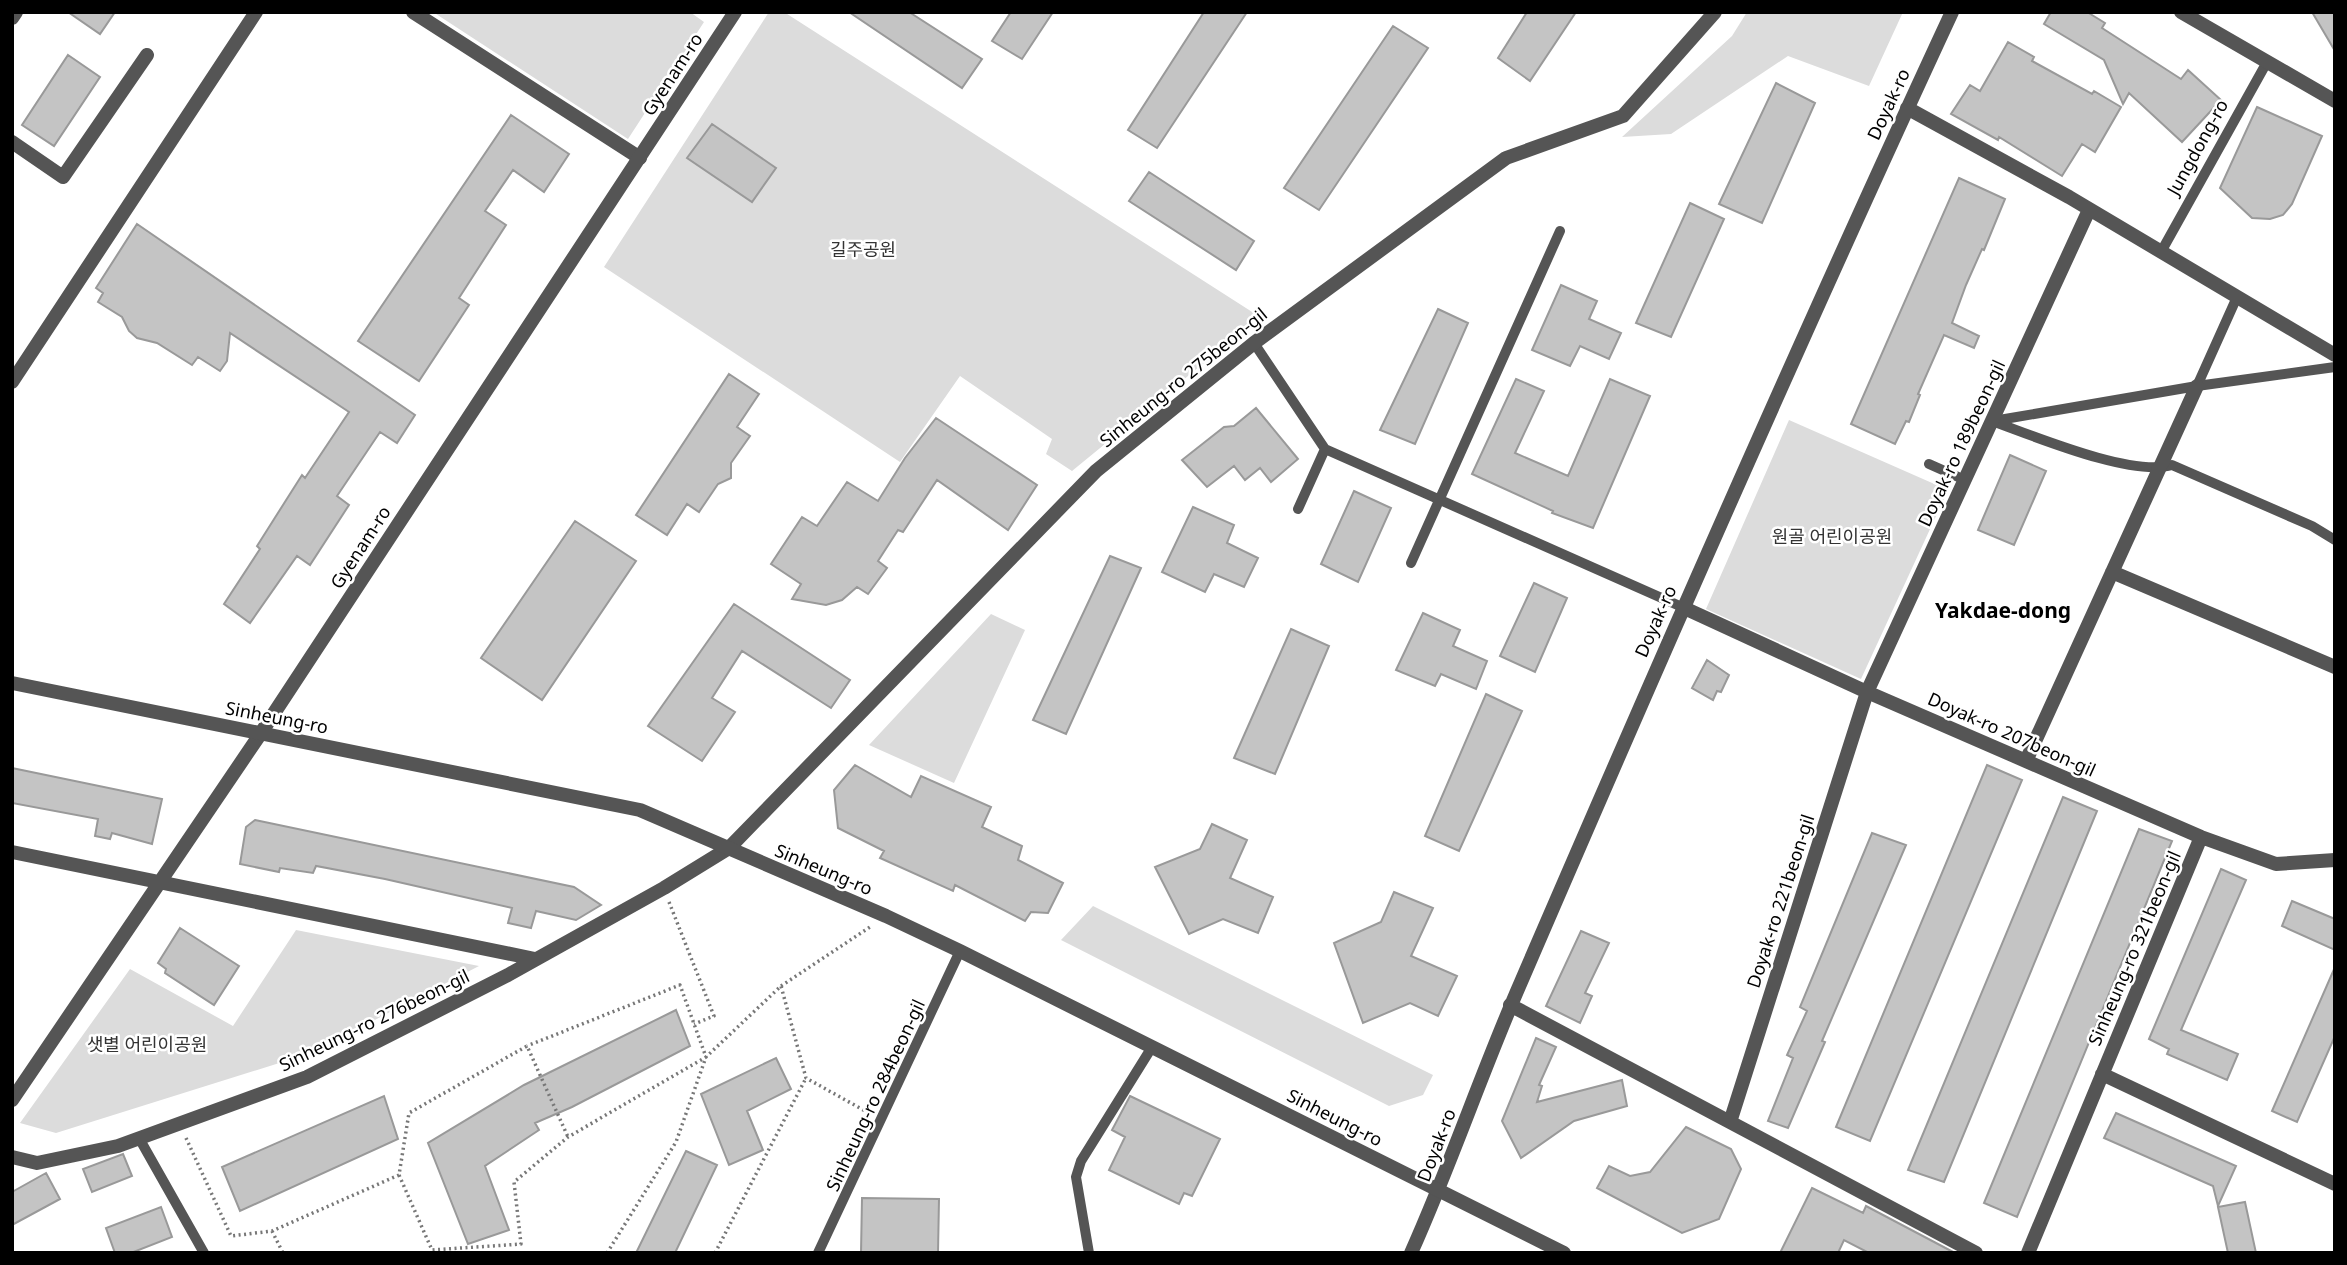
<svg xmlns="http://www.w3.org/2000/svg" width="2347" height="1265" viewBox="0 0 2347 1265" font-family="'Noto Sans','Noto Sans KR',sans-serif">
  <rect width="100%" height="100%" fill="#fff"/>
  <!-- green -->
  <path fill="#dcdcdc" d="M433,12H690L704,22L628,139Z
    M769,12H784L1260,317L1072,471L1046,454L1052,439L960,376L900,462L604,267Z
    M1747,12H1903L1869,86L1788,56L1671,134L1622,137L1732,36Z
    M1789,420L1948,490L1861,679L1706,609Z
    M991,614L1025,630L954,783L869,745Z
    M1093,906L1433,1075L1423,1095L1389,1106L1061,940Z
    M296,930L479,966L311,1053L56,1133L20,1123L130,969L233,1026Z"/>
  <!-- building -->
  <path fill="#c4c4c4" stroke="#999" stroke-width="2" d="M68,12H115L100,34Z
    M849,12H909L982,59L962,88Z
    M1011,12H1053L1022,59L992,41Z
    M1204,12H1247L1157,148L1128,130Z
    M1527,12H1576L1530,81L1498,58Z
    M2051,12H2087L2105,23L2102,28L2181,79L2188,70L2221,100L2182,142L2129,93L2123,104L2104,60L2044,24Z
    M2312,12H2335V51Z
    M1393,26L1428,48L1319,210L1284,188Z
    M2008,42L2034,57L2032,61L2092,94L2094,91L2121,107L2095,152L2082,144L2062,176L1999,137L1998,140L1951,114L1970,85L1980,91Z
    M68,55L100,77L54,146L22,125Z
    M1776,83L1815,103L1762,223L1719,204Z
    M2257,107L2322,136L2292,204L2283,215L2270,219L2252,218L2220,188Z
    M511,115L569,154L544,192L513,170L485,211L506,225L459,298L469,305L419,381L358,341Z
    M712,124L776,168L752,202L687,158Z
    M1149,172L1254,241L1236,270L1129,201Z
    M1959,178L2005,199L1984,250L1982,249L1966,285L1952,323L1979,336L1974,348L1944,335L1918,394L1920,395L1909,422L1906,421L1895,444L1851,424Z
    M1690,203L1724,219L1671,337L1636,323Z
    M137,224L415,415L397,443L380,432L337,496L349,505L310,565L297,556L250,623L224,604L260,549L257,546L302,475L305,478L349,412L230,333L227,361L220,371L198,357L192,365L157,343L137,338L129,331L122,317L98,302L103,293L96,288Z
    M1561,285L1597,301L1589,319L1621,333L1609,359L1580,346L1570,366L1532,350Z
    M1438,309L1468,323L1415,444L1380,430Z
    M729,374L759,394L737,427L750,436L731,463V478L718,484L699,512L687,504L667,535L636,515Z
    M1516,379L1544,391L1515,453L1568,476L1610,379L1650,396L1593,528L1552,513L1553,511L1472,474Z
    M1256,408L1298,459L1271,482L1260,468L1245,480L1234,466L1207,487L1182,460L1224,427L1234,426Z
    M936,418L1037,485L1008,530L937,480L903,532L898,530L878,561L887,568L868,594L857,587L842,600L826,605L792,599L801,584L771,564L802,517L817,526L847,482L878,501L905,458Z
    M2010,455L2046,471L2014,545L1978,530Z
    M1354,491L1391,508L1358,582L1321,564Z
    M1193,507L1234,525L1227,543L1258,558L1244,587L1214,574L1205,592L1162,572Z
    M575,521L636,561L542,700L481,658Z
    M1110,556L1141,568L1066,734L1033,720Z
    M1534,583L1567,598L1535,672L1500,656Z
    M734,604L850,680L831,708L742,651L712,698L735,712L702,761L648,726Z
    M1423,613L1460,630L1453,646L1487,661L1476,689L1441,674L1435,686L1396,670Z
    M1291,629L1329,646L1275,774L1234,758Z
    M1707,660L1729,675L1721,692L1717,691L1713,700L1692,688Z
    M1486,694L1522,711L1459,851L1425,836Z
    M855,765L911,797L921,776L991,807L982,827L1022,846L1018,860L1063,883L1048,913L1031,912L1025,921L955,885L953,891L880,858L884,851L838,828L834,790Z
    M1987,765L2022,780L1870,1141L1836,1127Z
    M12,768L162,799L152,844L112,833L110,839L95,836L98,819L12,803Z
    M2063,797L2097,811L1944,1182L1908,1170Z
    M255,820L574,887L601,905L576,920L536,911L531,928L508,923L512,908L385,879L316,866L313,873L280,868L279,872L240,864L246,827Z
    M1212,824L1247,840L1230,878L1273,897L1258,933L1223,919L1189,934L1155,867L1200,849Z
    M2139,829L2172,841L2017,1217L1984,1203Z
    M1872,833L1906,845L1822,1041L1825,1042L1788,1128L1768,1121L1793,1058L1787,1055L1807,1011L1800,1007Z
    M2221,869L2246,880L2181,1030L2238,1054L2227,1080L2167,1054L2169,1049L2149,1039Z
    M1394,892L1433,908L1411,956L1457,976L1438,1016L1410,1003L1363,1023L1334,943L1381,922Z
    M2292,901L2335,919V950L2282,926Z
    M180,928L239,966L214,1005L165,973L166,969L158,963Z
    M1581,931L1609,943L1585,993L1592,996L1580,1023L1546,1006Z
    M2335,967V1036L2297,1122L2272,1111Z
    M676,1010L690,1046L572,1107L535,1123L539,1130L485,1166L509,1230L468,1244L428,1143L524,1085Z
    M1536,1038L1556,1047L1539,1085L1542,1086L1537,1102L1622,1080L1627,1106L1574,1121L1521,1158L1502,1121Z
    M776,1058L791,1089L747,1111L763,1150L729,1165L701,1094Z
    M384,1096L398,1139L240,1211L222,1167Z
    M1130,1096L1220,1139L1192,1196L1184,1193L1179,1204L1109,1170L1125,1137L1112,1130Z
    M2116,1113L2236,1166L2218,1206L2213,1186L2104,1138Z
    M1686,1127L1731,1149L1741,1169L1719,1219L1682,1233L1597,1188L1609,1166L1630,1176L1650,1172Z
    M686,1151L717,1165L675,1253H636Z
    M123,1154L132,1176L92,1192L83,1169Z
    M46,1173L60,1199L12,1225V1192Z
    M1812,1188L1863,1213L1866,1206L1955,1253H1869L1844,1240L1838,1253H1780Z
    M862,1198L939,1199L938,1253H861Z
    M2245,1202L2256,1253H2228L2218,1207Z
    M161,1207L172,1237L131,1253H115L106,1228Z"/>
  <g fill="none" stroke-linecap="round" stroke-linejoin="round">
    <!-- path -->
    <path stroke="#777" stroke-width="3.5" stroke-dasharray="2 3.5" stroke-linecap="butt" d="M669,902L714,1016L694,1024
      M781,986L870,927
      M186,1138L231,1236L272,1231L399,1175L409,1113L527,1046L568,1137
      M399,1175L432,1250L521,1244L514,1182L568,1137L706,1057L680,985L527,1046
      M272,1231L283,1253
      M607,1253L676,1142L706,1057L781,986L806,1078L867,1112
      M715,1253L806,1078"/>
    <!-- service -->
    <path stroke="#555" stroke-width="10" d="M2161,252L2267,62
      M1254,343L1325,449L1682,607
      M2197,386L2237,297
      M1992,421C2034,436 2131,477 2172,465L2312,526L2335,540
      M1993,421L2197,386L2335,367
      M1929,464L1965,480
      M1298,509L1325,449
      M1411,563L1560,231
      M139,1138L204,1253
      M818,1253L960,951
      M1089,1253L1076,1177L1081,1161L1152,1047"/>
    <!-- pedestrian -->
    <path stroke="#555" stroke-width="14" d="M413,12L640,158
      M12,382L256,12"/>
    <!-- minor -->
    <path stroke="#555" stroke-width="14" d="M12,18L16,12
      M1907,108L2069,197L2335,355
      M12,142L63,177L147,55
      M2112,572L2335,667
      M1682,607L1867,692L2201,837L2276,864L2335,860
      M2026,761L2197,386
      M12,852L535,959
      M1510,1005L1976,1253
      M2102,1074L2335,1184
      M12,1100L261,733L735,12
      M1730,1122L1867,692L2089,210
      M12,1157L37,1163L118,1146L307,1077L508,975L664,888L729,848L1096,471L1254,343L1506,158L1623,116L1715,12
      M1411,1253C1451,1164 1482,1071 1521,982C1661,657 1803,333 1952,12
      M2028,1253L2201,837"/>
    <!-- tertiary -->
    <path stroke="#555" stroke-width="14" d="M2181,12L2335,101
      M12,683L640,810L886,916L960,951L1564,1253"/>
  </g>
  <g text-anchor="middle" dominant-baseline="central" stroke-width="5" stroke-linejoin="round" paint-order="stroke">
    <!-- street labels -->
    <g font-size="18" fill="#000" stroke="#fff">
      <text transform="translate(672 74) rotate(-57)">Gyenam-ro</text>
      <text transform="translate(1888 104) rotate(-65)">Doyak-ro</text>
      <text transform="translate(2197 147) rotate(-61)">Jungdong-ro</text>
      <text transform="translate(1183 377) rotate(-39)">Sinheung-ro 275beon-gil</text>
      <text transform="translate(1961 443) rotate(-65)">Doyak-ro 189beon-gil</text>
      <text transform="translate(360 547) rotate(-57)">Gyenam-ro</text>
      <text transform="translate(1655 621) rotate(-66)">Doyak-ro</text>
      <text transform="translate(277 717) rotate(11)">Sinheung-ro</text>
      <text transform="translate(2012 734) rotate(24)">Doyak-ro 207beon-gil</text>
      <text transform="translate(824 869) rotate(23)">Sinheung-ro</text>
      <text transform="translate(1780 901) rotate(-72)">Doyak-ro 221beon-gil</text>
      <text transform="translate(2134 948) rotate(-67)">Sinheung-ro 321beon-gil</text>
      <text transform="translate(374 1020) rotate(-26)">Sinheung-ro 276beon-gil</text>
      <text transform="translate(875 1095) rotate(-65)">Sinheung-ro 284beon-gil</text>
      <text transform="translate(1335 1117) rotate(27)">Sinheung-ro</text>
      <text transform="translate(1436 1145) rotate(-69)">Doyak-ro</text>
    </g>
    <!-- park labels -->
    <g font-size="18" fill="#333" stroke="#fff">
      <text x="863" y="249">길주공원</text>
      <text x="1832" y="536">원골 어린이공원</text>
      <text x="147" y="1044">샛별 어린이공원</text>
    </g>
    <!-- quarter labels -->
    <g font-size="21" font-weight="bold" fill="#000" stroke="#fff">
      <text x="2003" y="610">Yakdae-dong</text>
    </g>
  </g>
  <!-- border -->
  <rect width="2347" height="1265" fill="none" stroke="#000000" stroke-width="28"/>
</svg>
